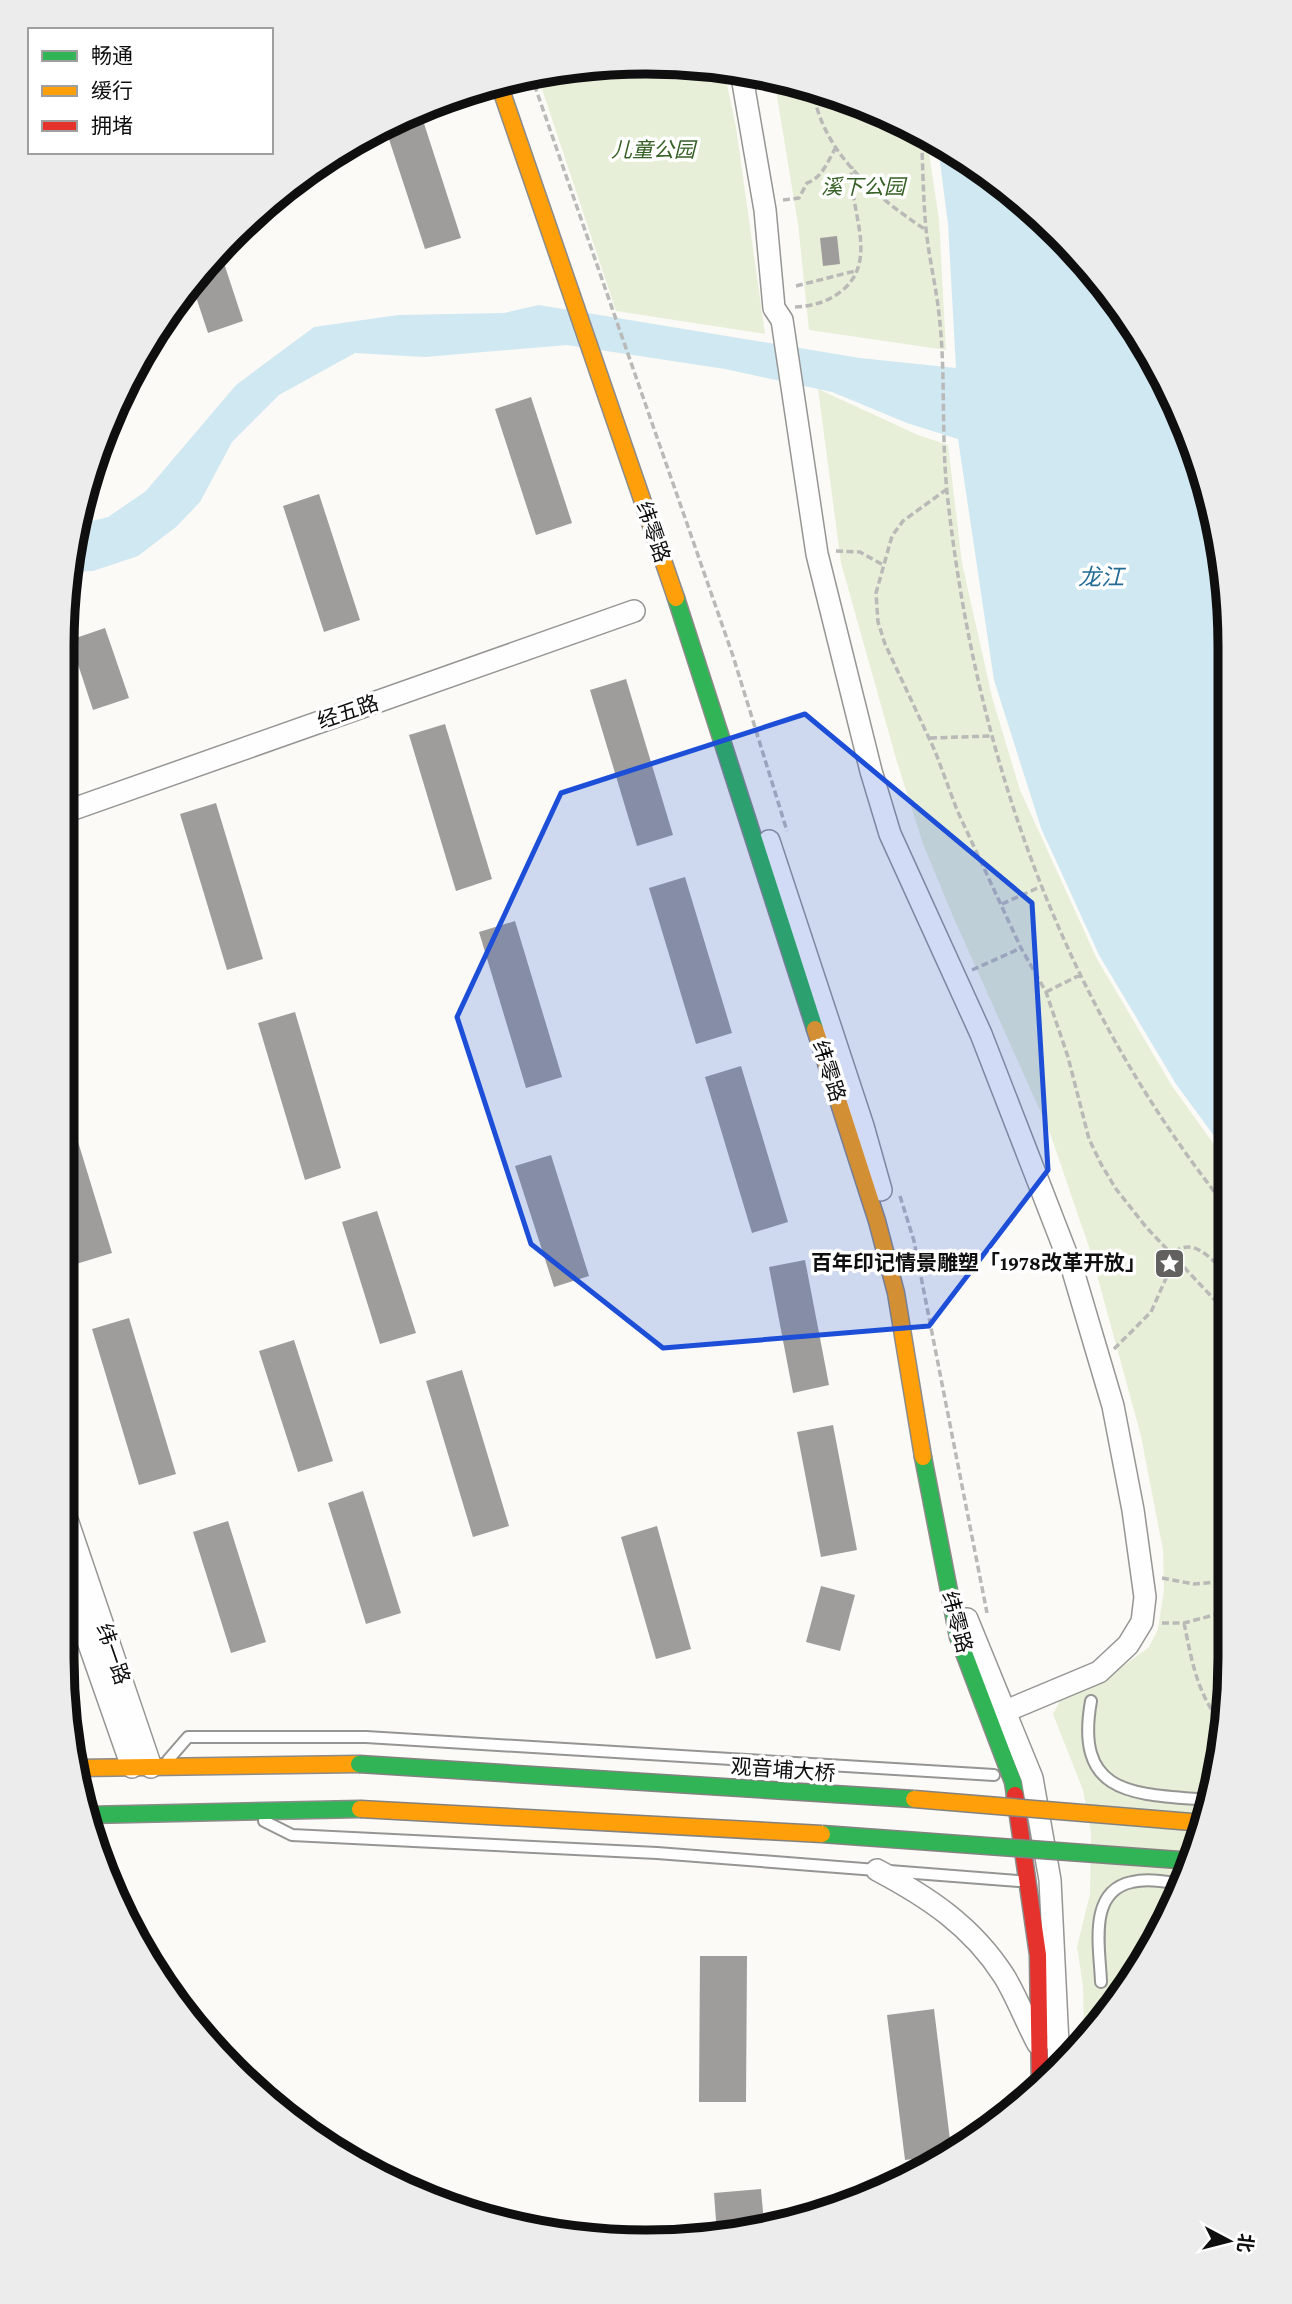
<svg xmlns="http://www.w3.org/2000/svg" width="1292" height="2304" viewBox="0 0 1292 2304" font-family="'Crimson Pro','Noto Sans SC',serif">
  <rect width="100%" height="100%" fill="#fbfaf6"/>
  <!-- green -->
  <path fill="#e7efd8" d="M608,62L723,66L736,127L765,334L616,311L537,74Z
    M774,78L834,92L926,134L939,219L946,350L809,330L798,224Z
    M818,389L918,435L948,445L962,563L992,697L1020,790L1097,959L1172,1086L1228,1164L1230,1696L1200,1846L1152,1951L1084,2033L1083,1986L1077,1947L1090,1894L1091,1832L1083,1790L1053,1714L1063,1695L1122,1667L1149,1647L1158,1629L1164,1590L1163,1550L1141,1436L1091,1253L1050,1133L952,914L923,844L897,762L841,563Z"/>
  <!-- water -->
  <path fill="#d0e8f2" d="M937,139L1059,232L1132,321L1200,458L1226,570L1228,1155L1176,1084L1099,955L1041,828L994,680L958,439L907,423L832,392L725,369L567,345L425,357L355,353L279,395L232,442L200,502L176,527L138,556L93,571L69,572L76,525L108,517L146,491L236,385L314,327L398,315L504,313L539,305L860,358L956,368L948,224Z"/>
  <!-- building -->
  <path fill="#9f9d9b" d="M420,111L461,238L425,249L384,124Z
    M837,236L840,264L823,266L820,238Z
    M219,248L243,321L208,333L191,282Z
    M531,397L572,523L536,535L495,409Z
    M319,494L360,620L324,632L283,506Z
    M105,628L129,698L93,710L70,640Z
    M626,679L673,835L637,846L590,690Z
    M445,724L492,879L456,891L409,735Z
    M216,803L263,959L227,970L180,814Z
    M685,877L732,1033L696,1044L649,888Z
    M515,921L562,1077L526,1088L479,932Z
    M295,1012L341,1168L305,1180L258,1023Z
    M741,1066L788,1222L752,1233L705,1077Z
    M65,1099L112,1253L76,1264L62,1218V1100Z
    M551,1155L589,1276L554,1287L515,1166Z
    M377,1211L416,1333L380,1344L342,1222Z
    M805,1260L829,1385L793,1393L769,1267Z
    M129,1318L176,1474L139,1485L92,1329Z
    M294,1340L333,1461L298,1472L259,1351Z
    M462,1370L509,1526L473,1537L426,1381Z
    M833,1425L857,1550L821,1557L797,1432Z
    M363,1491L401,1613L366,1624L328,1503Z
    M228,1521L266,1642L231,1653L193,1532Z
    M657,1526L691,1649L656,1659L621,1537Z
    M821,1586L855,1595L840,1651L806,1642Z
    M700,1956H747L746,2102H699Z
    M934,2009L951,2148L938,2156L905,2160L887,2015Z
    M761,2189L764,2223L717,2234L714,2193Z"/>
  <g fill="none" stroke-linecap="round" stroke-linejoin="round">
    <defs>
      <path id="lane" d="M1091,1701C1074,1797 1135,1794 1209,1800
        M168,1760L188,1737H366L994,1775
        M264,1821L292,1835L657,1853L1019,1881
        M1101,1982C1100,1949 1087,1891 1132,1882C1148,1878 1167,1882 1183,1884"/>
      <path id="street" d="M741,71L765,210L774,308L782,320L817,554L871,771L890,834L981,1034L1073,1271L1113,1406L1133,1510L1145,1597L1142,1622L1128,1645L1099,1672L1013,1708
        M62,813L634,611
        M769,841L863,1126L881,1190
        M61,1502L151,1767
        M61,1564L132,1767
        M967,1619L1032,1778L1050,1880L1059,2065
        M877,1870C928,1897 972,1926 1004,1976C1017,1997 1026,2022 1038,2044"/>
      <path id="fast" d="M676,598L815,1029
        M923,1457L958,1637L1013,1782L1015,1795
        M87,1815L360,1809"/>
      <path id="slow" d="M498,81L676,598
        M815,1029L877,1221L896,1293L923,1457
        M79,1768L359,1764"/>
      <path id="jam" d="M1015,1795L1038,1955L1040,2088"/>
    </defs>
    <!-- lane casing -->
    <use href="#lane" stroke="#959593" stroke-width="14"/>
    <!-- street casing -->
    <use href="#street" stroke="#959593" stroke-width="24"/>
    <!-- fast casing -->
    <use href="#fast" stroke="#8c8b8a" stroke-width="19"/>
    <!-- slow casing -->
    <use href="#slow" stroke="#8c8b8a" stroke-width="19"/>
    <!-- jam casing -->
    <use href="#jam" stroke="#8c8b8a" stroke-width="19"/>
    <!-- path -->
    <path stroke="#b9b9b8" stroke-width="3.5" stroke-dasharray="7 3.5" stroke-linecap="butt" d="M531,75L733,656L787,831
      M813,87C819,150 877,198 926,230
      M921,132C923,164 923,197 926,229C929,258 936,286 939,314C946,373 941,433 947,492C975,754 1062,1002 1228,1209
      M783,200L799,198L807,183C822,178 828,161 836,147
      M796,286L855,271
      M795,307C814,306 831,301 845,288C879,256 847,205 852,166
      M947,489L903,521L892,536L876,593L878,622L885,644L935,751L957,810L1021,948L1046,992L1068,1057L1089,1139L1101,1164L1116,1189L1146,1227L1228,1314
      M836,551L860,552L883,565
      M930,738L991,736
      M1002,904L1042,886
      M972,970L1021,948
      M1046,992L1080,975
      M900,1196L914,1241L987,1613
      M1114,1349L1151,1312L1179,1249C1197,1241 1210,1259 1223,1269L1228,1270
      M1162,1578L1194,1584L1229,1581
      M1162,1623H1184L1229,1611
      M1184,1623C1192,1661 1197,1696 1224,1726"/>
    <!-- lane -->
    <use href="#lane" stroke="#fefefe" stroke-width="10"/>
    <!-- street -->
    <use href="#street" stroke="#fefefe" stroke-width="21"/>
    <!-- fast -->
    <use href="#fast" stroke="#30b455" stroke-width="16"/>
    <!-- slow -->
    <use href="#slow" stroke="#ff9f0a" stroke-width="16"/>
    <!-- jam -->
    <use href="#jam" stroke="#e5322d" stroke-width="16"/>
    <defs>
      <path id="fast-bridge" d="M359,1764L914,1799
        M822,1834L1193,1861"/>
      <path id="slow-bridge" d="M914,1799L1204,1823
        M360,1809L822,1834"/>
    </defs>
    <!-- fast-bridge casing -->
    <use href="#fast-bridge" stroke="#838280" stroke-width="19" stroke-linecap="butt"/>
    <!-- slow-bridge casing -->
    <use href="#slow-bridge" stroke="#838280" stroke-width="19" stroke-linecap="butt"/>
    <!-- fast-bridge -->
    <use href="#fast-bridge" stroke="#30b455" stroke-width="16"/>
    <!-- slow-bridge -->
    <use href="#slow-bridge" stroke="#ff9f0a" stroke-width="16"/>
  </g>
  <!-- marked area -->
  <path fill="#1d4ed8" fill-opacity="0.2" stroke="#1d4ed8" stroke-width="5" stroke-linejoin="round" d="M805,714L1032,903L1048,1170L929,1326L663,1348L531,1244L457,1017L561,793Z"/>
  <!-- icons -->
  <defs>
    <symbol id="sight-square" viewBox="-11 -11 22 22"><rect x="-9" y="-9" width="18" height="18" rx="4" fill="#626160" stroke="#fff"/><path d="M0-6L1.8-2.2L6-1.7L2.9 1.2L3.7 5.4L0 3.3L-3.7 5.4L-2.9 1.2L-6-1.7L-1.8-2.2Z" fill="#fff"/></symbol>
  </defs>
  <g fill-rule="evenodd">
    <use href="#sight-square" x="1152" y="1246" width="35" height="35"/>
  </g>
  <g text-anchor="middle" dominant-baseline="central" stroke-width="7" stroke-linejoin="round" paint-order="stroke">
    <!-- park labels -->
    <g font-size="21" font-style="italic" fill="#366126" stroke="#fff">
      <text x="653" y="150">儿童公园</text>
      <text x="863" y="187">溪下公园</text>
    </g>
    <!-- street labels -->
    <g font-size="21" fill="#0f0f0f" stroke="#fff">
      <text transform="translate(653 532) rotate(71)">纬零路</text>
      <text transform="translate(348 712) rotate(-19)">经五路</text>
      <text transform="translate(829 1071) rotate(72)">纬零路</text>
      <text transform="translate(957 1622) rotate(75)">纬零路</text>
      <text transform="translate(113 1654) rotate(71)">纬一路</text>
      <text transform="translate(783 1770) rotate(4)">观音埔大桥</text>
    </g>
    <!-- poi labels -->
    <g font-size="21" font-weight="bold" fill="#0f0f0f" stroke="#fff" text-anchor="end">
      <text x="1146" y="1263">百年印记情景雕塑「1978改革开放」</text>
    </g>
    <!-- water labels -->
    <g font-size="23" font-style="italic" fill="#246c96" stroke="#fff">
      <text x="1101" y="577">龙江</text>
    </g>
  </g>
  <!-- crop -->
  <path d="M0 0H1292V2304H0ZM646 74H646A572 572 0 0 1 1218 646V1658A572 572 0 0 1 646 2230H646A572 572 0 0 1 74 1658V646A572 572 0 0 1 646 74Z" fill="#ececec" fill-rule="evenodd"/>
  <path fill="none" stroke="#0f0f0f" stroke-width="9" d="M646 74H646A572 572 0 0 1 1218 646V1658A572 572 0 0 1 646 2230H646A572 572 0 0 1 74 1658V646A572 572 0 0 1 646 74Z"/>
  <!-- legend -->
  <rect x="28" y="28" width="245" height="126" fill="#ffffff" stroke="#9f9f9f" stroke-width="2"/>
  <rect x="42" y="51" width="35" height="10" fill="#30b455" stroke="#9f9f9f" stroke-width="2"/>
  <text x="91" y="63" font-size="21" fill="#0f0f0f">畅通</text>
  <rect x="42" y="86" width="35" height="10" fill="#ff9f0a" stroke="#9f9f9f" stroke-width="2"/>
  <text x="91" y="98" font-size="21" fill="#0f0f0f">缓行</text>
  <rect x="42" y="121" width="35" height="10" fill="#e5322d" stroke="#9f9f9f" stroke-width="2"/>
  <text x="91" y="133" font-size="21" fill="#0f0f0f">拥堵</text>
  <!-- north arrow -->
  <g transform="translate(1229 2241) rotate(97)" stroke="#ffffff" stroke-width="5" paint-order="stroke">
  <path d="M0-5L12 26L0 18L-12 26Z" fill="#0f0f0f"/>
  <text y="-10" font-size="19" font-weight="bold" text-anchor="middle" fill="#0f0f0f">北</text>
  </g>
</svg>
